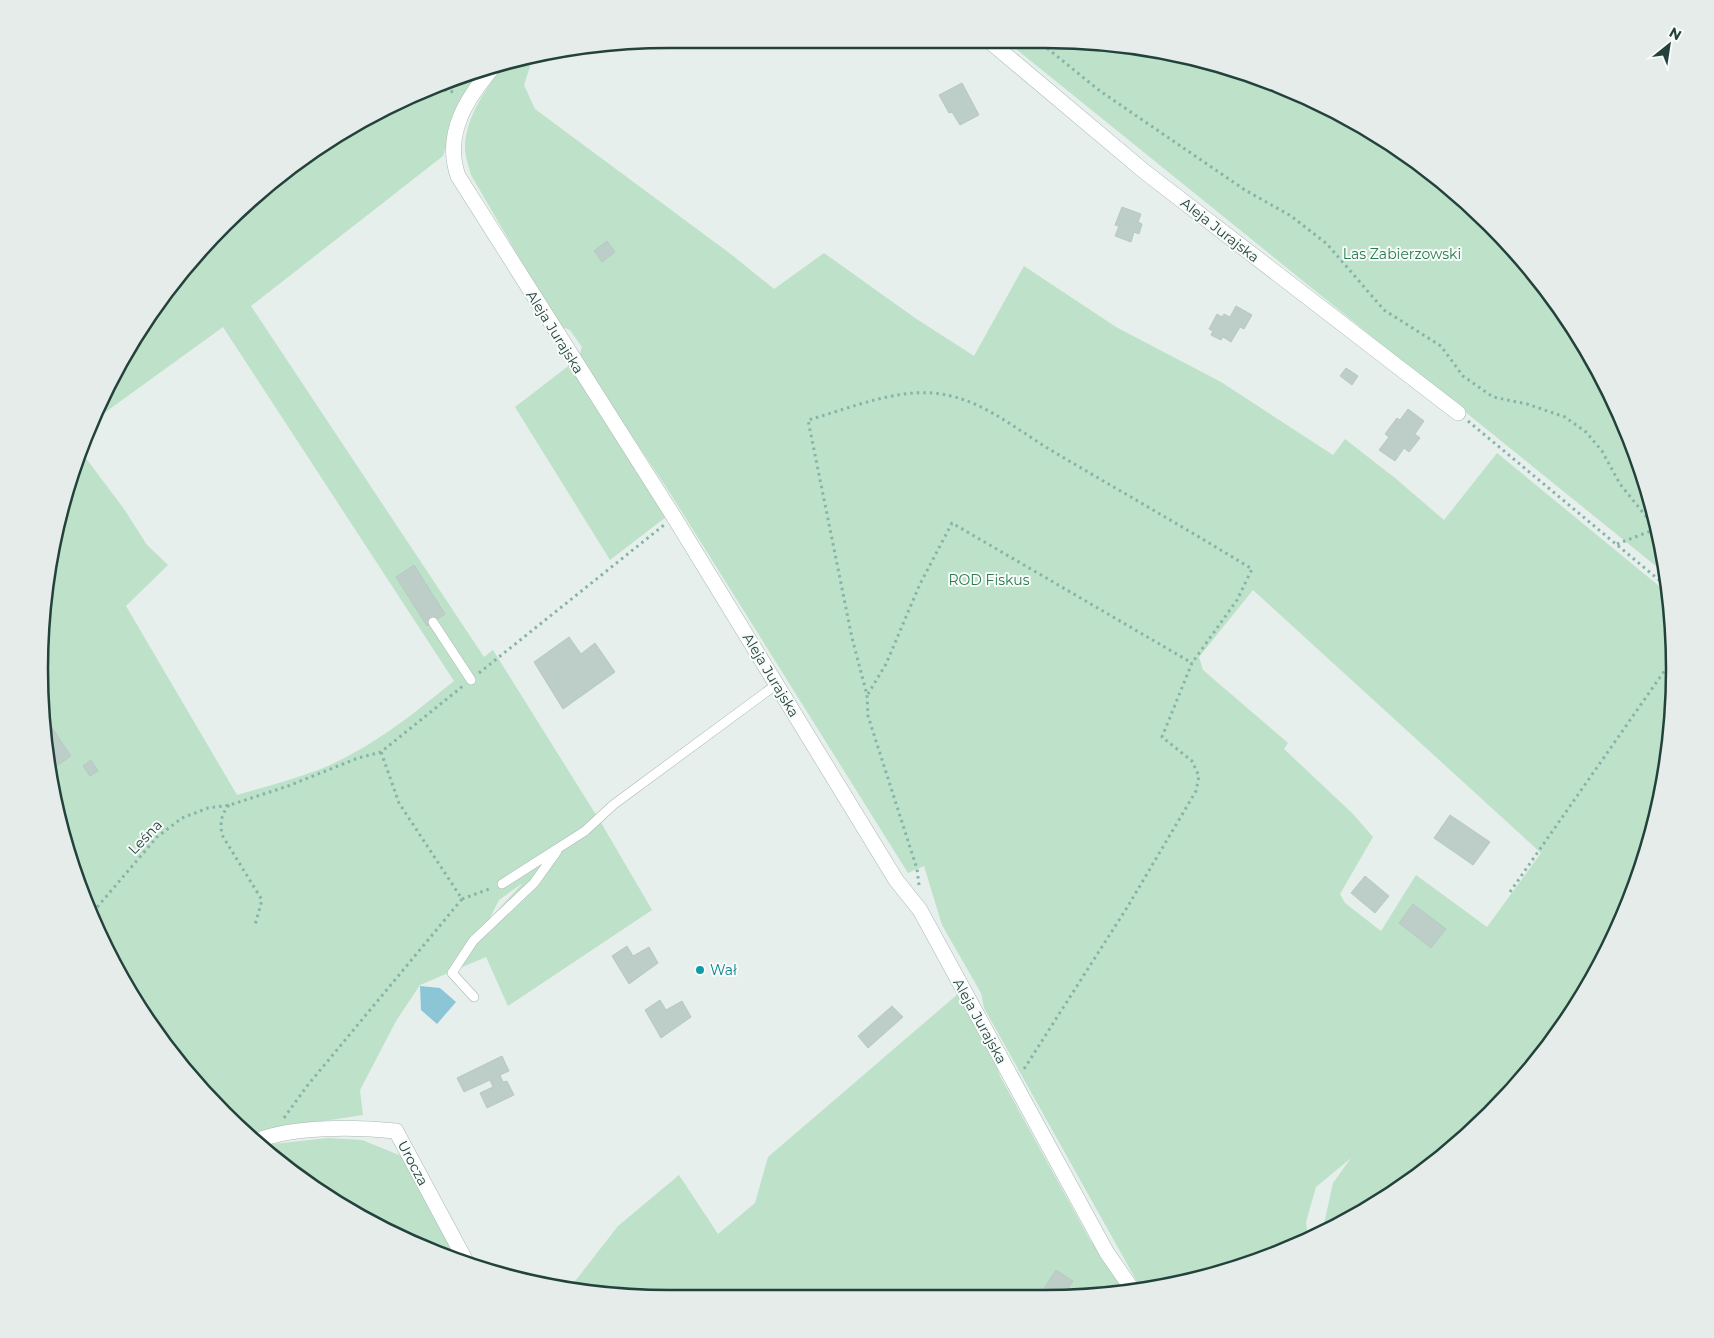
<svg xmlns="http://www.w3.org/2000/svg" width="1714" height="1338" viewBox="0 0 1714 1338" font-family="Montserrat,sans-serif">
  <rect width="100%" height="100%" fill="#e6efeb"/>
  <!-- green -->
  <path fill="#bee1c9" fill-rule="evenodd" d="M1005,40H1086L1248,72L1360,123L1460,195L1519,254L1591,354L1642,466L1667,575Z
    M533,57L524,85L535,109L732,255L774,289L824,253L915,318L974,356L1024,266L1116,327L1221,382L1333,455L1345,439L1395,478L1444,520L1497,453L1670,595L1674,710L1654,832L1610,947L1545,1052L1461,1143L1360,1215L1326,1230L1324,1224L1333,1183L1351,1158L1316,1187L1306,1222L1308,1238L1247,1266L1140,1287L984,1008L981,993L942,925L924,866L908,873L670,493L579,357L582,347L570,330L559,326L471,175C469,166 465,157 465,148C465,116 489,85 507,60ZM1253,590L1541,853L1487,927L1416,875L1381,931L1345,903L1340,894L1373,837L1352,813L1284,749L1288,743L1203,670L1199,657Z
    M473,74L476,78L458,106L443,156L251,306L484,657L493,650L603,826L652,910L508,1006L486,957L420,985L396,1021L360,1090L363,1115L304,1124L254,1136L195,1085L123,984L60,832L39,669L60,506L82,453L124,509L147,545L168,565L126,606L237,795C264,787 292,780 318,770C369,750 412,715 454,681L223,327L96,419L123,354L223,224L354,123ZM521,884H522L490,918L499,900Z
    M571,364L666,517L610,560L515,407Z
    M959,993L994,1057L1000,1076L1090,1240L1127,1290L1086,1298L669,1299L569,1289L618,1226L679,1175L718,1234L755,1203L768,1157Z
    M328,1138L362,1140L404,1157L457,1260L428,1251L319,1193L264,1145Z"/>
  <!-- water -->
  <path fill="#8cc6d6" d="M420,986L440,988L456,1002L437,1024L421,1010Z"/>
  <!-- building -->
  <path fill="#bdcdc8" stroke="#b7c9c3" d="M962,83L979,115L960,125L952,112L949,113L939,95Z
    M1122,207L1141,214L1138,222L1142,224L1139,234L1134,232L1131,242L1115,236L1119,226L1115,225Z
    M607,241L615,252L602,262L594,251Z
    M1236,306L1252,315L1244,329L1240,327L1231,342L1223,337L1221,340L1211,335L1213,331L1209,329L1217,314L1222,317L1224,314L1230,317Z
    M1346,368L1358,376L1352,385L1340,376Z
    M1408,409L1424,421L1415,434L1420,438L1409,452L1404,448L1395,461L1379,450L1389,437L1385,434L1397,418L1400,420Z
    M414,565L445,614L427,626L396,577Z
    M569,637L581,654L595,643L615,672L563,709L534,662Z
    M52,728L71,756L52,769L47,731Z
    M91,760L98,771L90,776L83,766Z
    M1450,815L1490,842L1473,865L1434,838Z
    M1365,876L1389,896L1375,913L1351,893Z
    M1413,904L1446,929L1431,948L1399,923Z
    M627,946L633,956L649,947L658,963L629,984L612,956Z
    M660,1000L666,1010L682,1001L691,1017L661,1038L645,1010Z
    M892,1006L903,1017L868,1048L858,1036Z
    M502,1056L509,1071L500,1075L503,1082L507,1081L514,1095L487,1108L480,1093L493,1087L490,1080L464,1092L457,1078Z
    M1056,1270L1073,1281L1061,1298H1038Z
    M1113,1285L1119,1291L1107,1294L1105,1291Z"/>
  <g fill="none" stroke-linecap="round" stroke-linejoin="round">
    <defs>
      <path id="lane" d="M433,622L471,680
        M502,884L585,831L613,805L777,684
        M474,997L452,973L473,941L534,883L557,851"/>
      <path id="street" d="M988,40L1145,172L1458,413
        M495,65C468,96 443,133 458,176L674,517L896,880L920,910L1107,1253L1132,1289
        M259,1140C295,1126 357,1127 396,1131L467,1263"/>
    </defs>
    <!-- lane casing -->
    <use href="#lane" stroke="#a8b8b3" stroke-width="10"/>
    <!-- street casing -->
    <use href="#street" stroke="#a8b8b3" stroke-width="16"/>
    <!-- path -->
    <path stroke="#85b4a8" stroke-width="3" stroke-dasharray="2.5 4" stroke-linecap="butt" d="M1037,40L1100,91L1245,190L1291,216L1327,244L1384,310L1441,346L1463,376L1493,397L1527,404L1565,417L1586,432L1602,451L1620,484L1657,530
      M438,88L457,93
      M1468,421L1670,589
      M1617,544L1656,529
      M479,673L664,525
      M868,694L886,664L920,584L952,523L1192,663
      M229,805C221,815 220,822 222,835L262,900L255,925
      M919,885L917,869L868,716L867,695L852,638L808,420C848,409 891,390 933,393C980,397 1015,429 1054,452C1120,491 1187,529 1252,569L1237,600L1192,663L1162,737L1192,761L1199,776L1196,791L1128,906L1024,1069
      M1510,892L1672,660
      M462,899L492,888
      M93,912L157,837L182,818L208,808L230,805L288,786L358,758L381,752L463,686
      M284,1118L307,1086L462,899L399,803L381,752"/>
    <!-- lane -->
    <use href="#lane" stroke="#fff" stroke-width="9"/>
    <!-- street -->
    <use href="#street" stroke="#fff" stroke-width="15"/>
  </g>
  <!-- markers -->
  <circle fill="#0f9aa8" stroke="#f7fbf9" stroke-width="2" cx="700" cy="970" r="5"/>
  <g text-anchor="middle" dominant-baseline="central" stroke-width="4" stroke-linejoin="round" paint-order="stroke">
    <!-- street labels -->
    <g font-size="14" fill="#23423c" stroke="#f7fbf9">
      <text transform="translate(1220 230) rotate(38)">Aleja Jurajska</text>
      <text transform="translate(555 332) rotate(58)">Aleja Jurajska</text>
      <text transform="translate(771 675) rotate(59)">Aleja Jurajska</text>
      <text transform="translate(145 837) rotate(-46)">Leśna</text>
      <text transform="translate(980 1021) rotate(61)">Aleja Jurajska</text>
      <text transform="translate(413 1163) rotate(62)">Urocza</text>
    </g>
    <!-- park labels -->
    <g font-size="14" fill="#2b7c4f" stroke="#f7fbf9">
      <text x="1402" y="254">Las Zabierzowski</text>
      <text x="989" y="580">ROD Fiskus</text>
    </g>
    <!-- culture labels -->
    <g font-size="14" fill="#0d838f" stroke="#f7fbf9" text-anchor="start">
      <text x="710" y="970">Wał</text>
    </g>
  </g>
  <!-- crop -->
  <path d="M0 0H1714V1338H0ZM669 48H1045A621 621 0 0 1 1666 669V669A621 621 0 0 1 1045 1290H669A621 621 0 0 1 48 669V669A621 621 0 0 1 669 48Z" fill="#e6ecea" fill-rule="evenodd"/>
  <path fill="none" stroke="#23423c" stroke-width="2.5" d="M669 48H1045A621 621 0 0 1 1666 669V669A621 621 0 0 1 1045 1290H669A621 621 0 0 1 48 669V669A621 621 0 0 1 669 48Z"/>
  <!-- north arrow -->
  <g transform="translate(1669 45) rotate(30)" stroke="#f7fbf9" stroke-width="4" paint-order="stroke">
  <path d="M0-4L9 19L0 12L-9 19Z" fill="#23423c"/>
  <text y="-8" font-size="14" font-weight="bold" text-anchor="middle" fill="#23423c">N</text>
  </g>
</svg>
